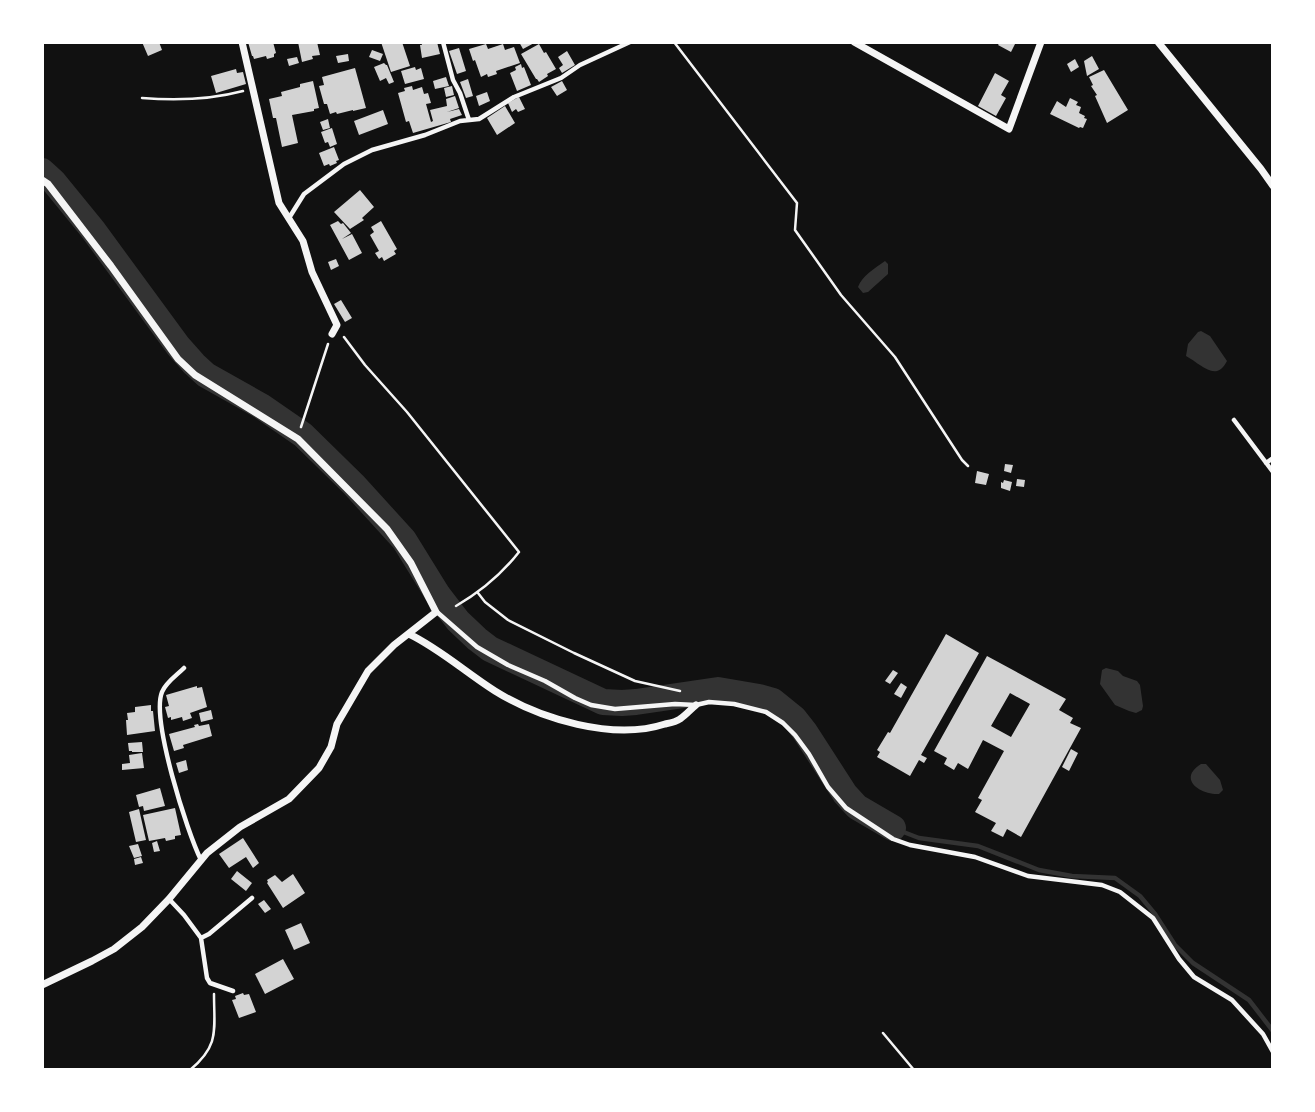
<svg xmlns="http://www.w3.org/2000/svg" width="1315" height="1112" viewBox="0 0 1315 1112" font-family="Jost,sans-serif">
  <rect width="100%" height="100%" fill="#111"/>
  <!-- water -->
  <path fill="#333" d="M885,261L888,264V274L868,292L863,293L858,287C862,276 875,268 885,261Z
    M1201,331L1210,336L1227,361C1216,383 1201,364 1186,356L1188,344L1198,332Z
    M1106,668L1118,671L1123,676L1137,681L1140,685L1143,706L1142,710L1136,713L1129,711L1115,705L1100,684L1102,670Z
    M1201,764H1206L1220,780L1223,790L1219,794C1200,795 1177,779 1201,764Z"/>
  <g fill="none" stroke-linecap="round" stroke-linejoin="round">
    <!-- stream -->
    <path stroke="#333" stroke-width="4.5" d="M893,828L919,838L978,846L1039,870L1072,876L1115,878L1140,896L1155,914L1175,945L1193,963L1249,1000L1273,1031"/>
    <!-- river -->
    <path stroke="#333" stroke-width="26" d="M42,171L53,181L93,230L178,346L194,364L206,375L261,406L303,435L354,485L404,540L438,595L458,621L477,639L490,649L603,702L622,703L636,702L718,690L759,697L773,701L794,718L805,732L845,794L857,807L893,828"/>
  </g>
  <!-- building -->
  <path fill="#d3d3d3" fill-rule="evenodd" d="M142,42H159L162,50L148,56Z
    M248,42H273L276,53L274,54V57L267,59L266,56L254,59L253,56H252Z
    M298,42H317L320,55L312,56L313,59L302,62Z
    M381,42H402L410,66L391,72Z
    M421,42H437L440,54L422,58L420,45H422Z
    M519,42H536L523,49Z
    M1000,42H1011L1015,44L1011,52L998,45Z
    M486,44L488,49L503,44L505,50L514,47L520,63L496,71L497,74L488,77L487,74L481,77L475,60L473,61L469,49Z
    M539,44L544,53L546,52L556,69L547,74L548,76L539,82L537,79H536L521,54Z
    M459,48L466,71L457,74L449,51Z
    M372,50L383,54L380,61L369,57Z
    M567,51L575,65L562,73L559,68L563,65L558,57Z
    M348,54L349,61L338,63L336,56Z
    M1092,56L1099,69L1087,76L1084,61Z
    M297,57L299,63L289,66L287,59Z
    M1075,59L1079,67L1071,72L1067,64Z
    M384,63L386,65H387L394,82L389,84L386,78L380,81L374,67Z
    M521,64L522,68L524,67L531,85L517,91L510,73L516,70L515,67Z
    M415,67L416,70L421,68L424,79L405,84L401,71Z
    M355,68L366,108L353,111V110L337,114L336,112L330,114L327,104H324L319,86L324,85L322,77Z
    M236,69L237,73L243,72L246,84L216,93L211,76Z
    M1104,70L1128,110L1107,123L1095,96L1097,95L1091,86L1093,85L1089,77Z
    M995,73L1009,81L1001,95L1006,98L996,116L978,106Z
    M446,77L449,86L435,89L433,81Z
    M468,79L473,96L466,98L460,82Z
    M313,81L319,108L314,109V111L292,115L298,143L282,147L276,118H273L269,99L282,96L281,92L300,87V84Z
    M562,81L567,90L557,96L551,87Z
    M412,86L413,90L422,87L424,94L428,93L431,103L426,104L431,122L433,121L430,110L447,106L446,99L455,96L459,108L447,112L459,109L462,115L450,119L451,122L413,133L409,121L406,122L398,93L405,91L404,88Z
    M452,86L454,95L446,97L444,88Z
    M487,92L490,101L479,106L476,96Z
    M519,97L525,109L518,112L516,109L512,112L508,103Z
    M1070,98L1078,102L1076,105L1081,107L1079,113L1085,116L1084,118L1087,119L1083,128L1080,127L1079,128L1050,114L1057,101L1066,107Z
    M505,106L515,123L497,135L487,118Z
    M383,110L388,124L359,135L354,121Z
    M328,119L330,128L323,130L320,122Z
    M332,128L337,144L330,147L328,142L325,143L321,132Z
    M334,147L339,160L336,161L337,163L330,166L329,164L324,166L319,153Z
    M360,190L374,207L362,218L364,220L350,229L334,212Z
    M338,221L341,224L343,223L351,233L342,239L352,234L362,253L349,260L330,225Z
    M381,221L397,249L394,251L396,254L384,261L382,257L379,259L375,253L379,251L370,235L374,232L371,227Z
    M336,259L339,266L331,270L328,262Z
    M341,300L352,318L345,322L334,304Z
    M1005,464L1013,465L1011,473L1004,471Z
    M977,471L989,474L986,485L975,483Z
    M1017,479L1025,480L1024,487L1016,486Z
    M1004,480L1012,482L1010,491L1001,488V482L1003,483Z
    M946,634L979,653L921,755L927,758L924,763L919,760L910,776L877,757L880,752L877,750L888,732L890,733Z
    M987,656L1066,699L1059,710L1073,718L1070,723L1081,728L1021,837L1007,829L1003,837L991,831L996,823L975,812L982,800L978,798L1004,751L983,740L968,769L958,763L954,770L944,764L947,758L934,751ZM1010,693L1030,704L1011,737L991,726Z
    M893,670L898,673L890,684L885,681Z
    M901,683L907,687L901,698L894,694Z
    M197,686V688L202,687L207,707L190,713L192,718L183,721L182,717L171,720V717L168,718L165,707L169,706L166,695Z
    M151,705V711H153L155,731L127,735L126,720H128L127,713L135,712V707Z
    M211,710L213,719L201,722L199,713Z
    M198,724L199,726L209,724L212,736L183,745L184,748L174,751L169,734L195,727L194,725Z
    M142,742L143,752H132V751H129L128,743Z
    M1071,749L1078,753L1069,771L1062,767Z
    M142,753L144,768L122,770V764L130,763L129,755Z
    M186,760L188,770L179,773L176,763Z
    M160,788L165,806L144,811L143,806L139,807L136,795Z
    M175,808L181,835L175,836V839L166,841L165,838L149,841L143,815Z
    M139,809L146,840L136,842L129,812Z
    M243,838L259,863L253,868L246,857L229,868L219,854Z
    M157,841L160,851L154,852L152,843Z
    M138,844L142,856L134,858L129,846Z
    M141,857L143,863L135,865L134,859Z
    M237,871L252,883L246,891L231,879Z
    M293,874L305,893L283,908L267,883L268,882L267,880L275,875L282,882Z
    M264,900L271,909L265,913L258,904Z
    M301,923L310,943L294,950L285,930Z
    M283,959L294,979L265,994L255,974Z
    M243,993L244,995L249,994L256,1012L239,1018L232,1000L236,999L235,996Z"/>
  <g fill="none" stroke-linecap="round" stroke-linejoin="round">
    <!-- path -->
    <path stroke="#f5f5f5" stroke-width="2.5" d="M674,42L797,203L795,230L841,295L895,357L962,460L968,466
      M142,98C178,101 209,100 243,91
      M344,337L365,365L407,412L519,552C501,575 482,591 456,606
      M301,427L328,344
      M478,593L485,602L508,620L574,653L635,681L680,691
      M883,1033L914,1070
      M190,1070C220,1045 214,1030 214,994"/>
    <!-- service -->
    <path stroke="#f5f5f5" stroke-width="4.5" d="M443,42L453,80L460,93L469,120
      M289,218L304,194L344,164L372,150L425,135L460,121L479,119L514,97L561,78L580,65L630,42
      M1234,420L1273,472
      M1266,463L1273,458
      M437,612L477,647L508,665L545,681L575,698L591,705L615,709L675,704L696,705L709,702L734,704L766,712L783,723L795,735L809,754L828,787L846,808L893,839L910,845L975,857L1028,876L1102,885L1120,892L1153,918L1179,959L1194,977L1232,1000L1263,1034L1273,1052
      M184,668C177,675 166,682 162,692C151,719 187,832 201,860
      M169,899L184,915L201,938L207,978L210,983L233,991
      M201,938L209,934L252,898"/>
    <!-- minor -->
    <path stroke="#f5f5f5" stroke-width="7" d="M242,42L279,203L303,241L312,272L337,325L332,334
      M854,42L1009,129L1041,42
      M1158,42L1261,169L1273,186
      M42,180L48,184L111,266L178,359L195,375L298,439L387,529L411,563L436,612L394,645L368,671L337,724L331,747L319,768L289,799L240,827L207,853L169,899L142,927L114,949L92,961L42,985
      M409,634C440,649 465,672 495,691C540,719 613,741 665,724C670,723 676,722 680,719C686,715 691,709 696,705"/>
  </g>
  <!-- border -->
  <rect width="1315" height="1112" fill="none" stroke="#ffffff" stroke-width="88"/>
</svg>
